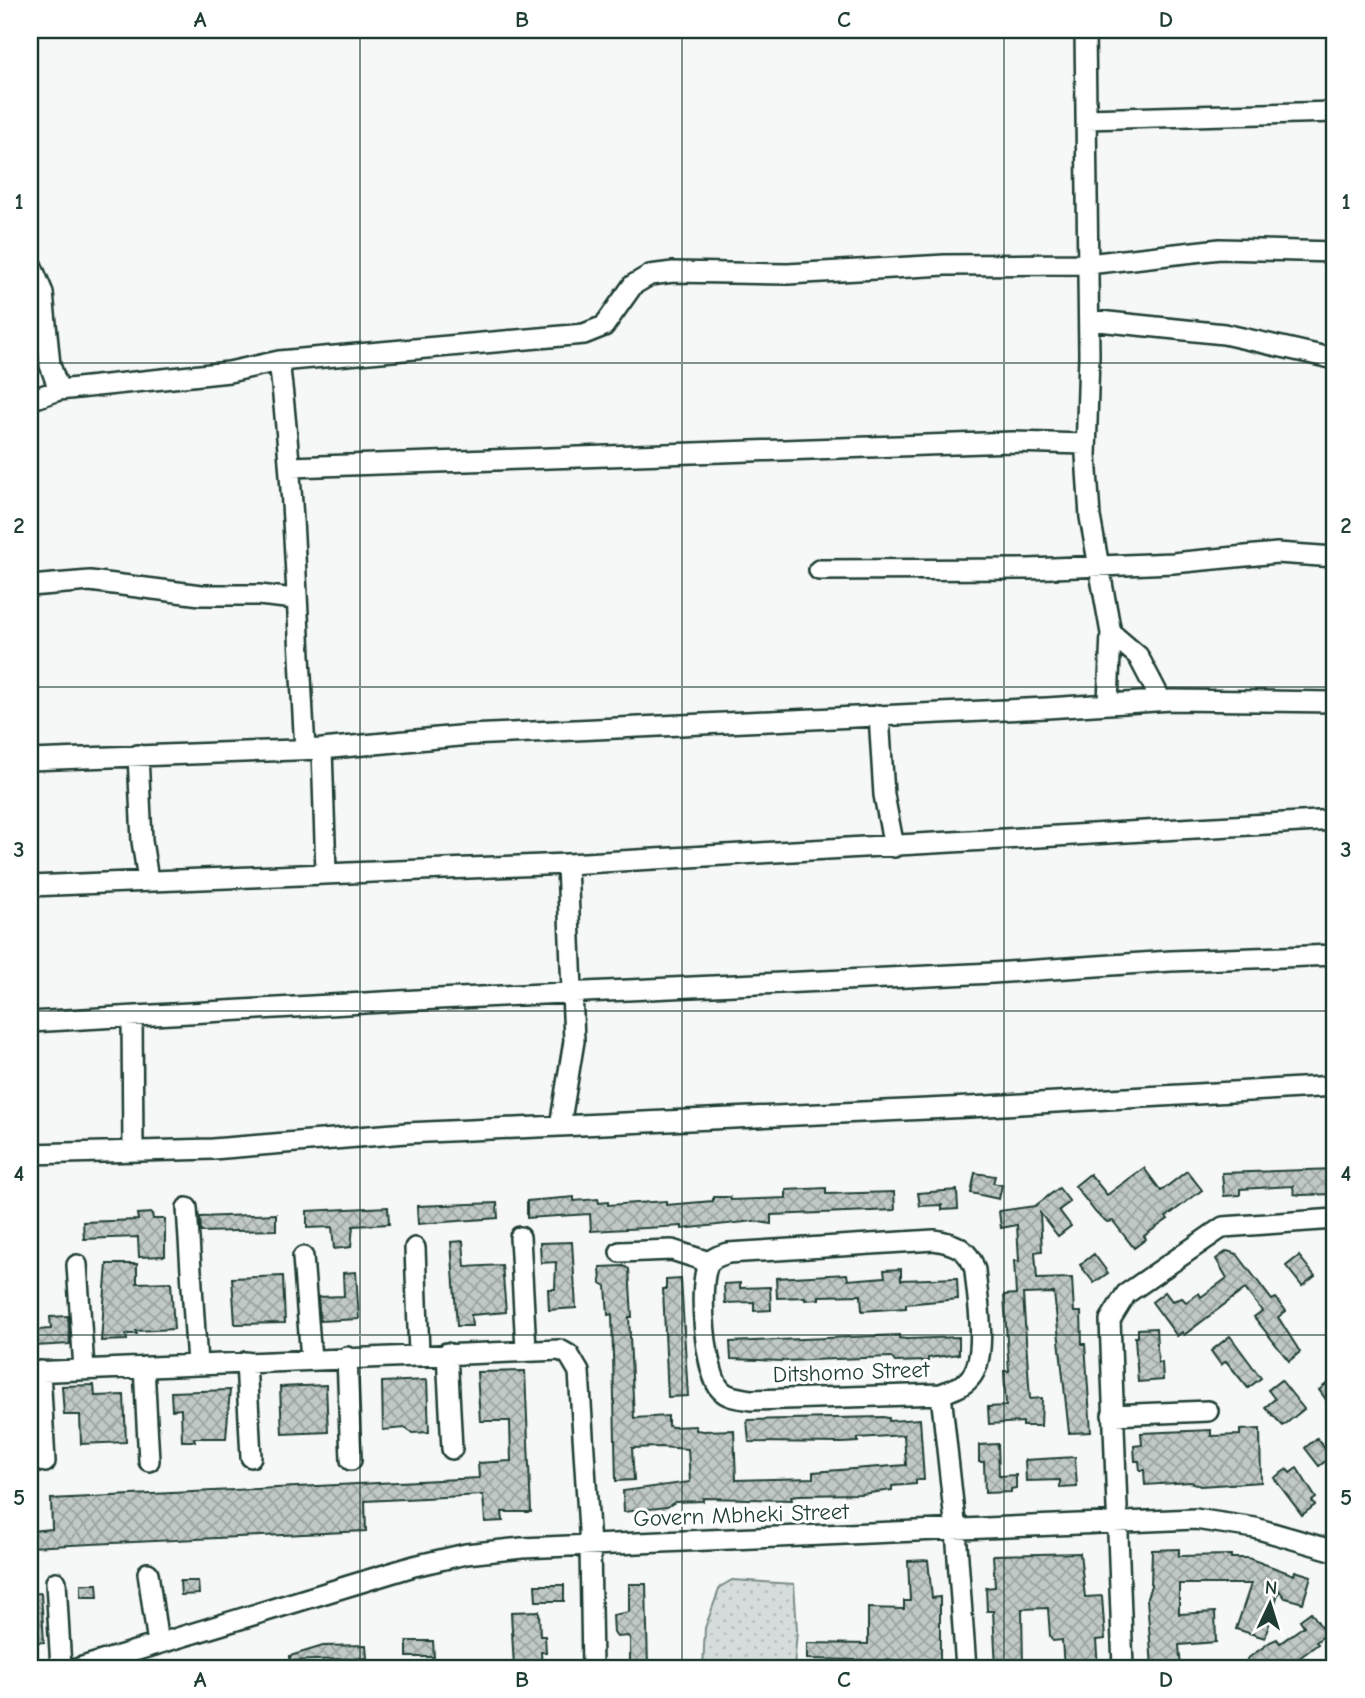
<svg xmlns="http://www.w3.org/2000/svg" width="1365" height="1698" viewBox="0 0 1365 1698" font-family="'Comic Neue',sans-serif">
  <defs>
    <pattern id="grass-dots" width="8" height="8" patternUnits="userSpaceOnUse" patternTransform="scale(1.75)"><rect width="8" height="8" fill="#d6dcdb"/><path d="M2 2h.1M6 6h.1" fill="none" stroke="#b7bebd" stroke-width="1.8" stroke-linecap="round"/></pattern>
    <pattern id="building-cross-hatch" width="8" height="8" patternUnits="userSpaceOnUse" patternTransform="scale(1.75)"><rect width="8" height="8" fill="#c0c9c6"/><path d="M0 0l8 8M0 8l8-8" fill="none" stroke="#9ba4a2"/></pattern>
  </defs>
  <rect width="100%" height="100%" fill="#f6f7f7"/>
  <filter id="ink" filterUnits="userSpaceOnUse"><feTurbulence type="fractalNoise" baseFrequency=".0143" numOctaves="2"/><feDisplacementMap in="SourceGraphic" scale="14" xChannelSelector="R" yChannelSelector="G"/><feConvolveMatrix kernelMatrix="1 2 1 2 8 2 1 2 1" color-interpolation-filters="sRGB"/></filter>
  <g filter="url(#ink)">
    <!-- grass -->
    <path fill="url(#grass-dots)" stroke="#7a8c88" stroke-width="2" d="M732,1580L794,1584L797,1630L794,1668H703L705,1628L720,1587Z"/>
    <!-- building -->
    <path fill="url(#building-cross-hatch)" stroke="#1f3d34" stroke-width="2" d="M1144,1168L1161,1191L1187,1171L1202,1190L1166,1217L1168,1219L1144,1236L1146,1239L1134,1248L1113,1221L1107,1222L1096,1213L1075,1186L1090,1174L1107,1195Z
      M1335,1169V1194L1301,1195L1294,1194L1293,1186L1240,1189V1195L1224,1196L1222,1173Z
      M975,1173L995,1176L993,1183L1002,1185L999,1199L971,1193Z
      M826,1188V1194L894,1192L895,1210L771,1215V1224L754,1221L682,1229V1226L591,1231L590,1214L527,1218V1201L574,1197V1201L598,1199L599,1203L608,1202V1205L666,1201V1205L713,1201V1197H730L731,1200L786,1198V1190Z
      M1059,1188L1070,1202L1059,1210L1071,1226L1058,1236L1040,1213L1042,1251L1035,1252L1037,1279L1072,1278L1074,1312H1081L1082,1344H1085L1091,1432L1069,1433L1054,1293L1023,1294L1030,1399L1042,1398L1041,1426H1023V1422L989,1424L988,1407L1006,1406L1004,1371H1009L1004,1295L1016,1294L1014,1261H1019L1017,1225L1001,1228L999,1211L1035,1206Z
      M957,1190L958,1209L942,1210V1205L920,1206L918,1193Z
      M497,1203L498,1218L418,1224L417,1206Z
      M388,1207L389,1224L353,1226L351,1247L334,1249L332,1227L307,1228V1211Z
      M152,1213L153,1219H165V1256L139,1257L138,1237L84,1239L83,1222L138,1220L137,1214Z
      M276,1214V1230L201,1232L200,1217Z
      M463,1241L465,1267L502,1265L506,1312L471,1315L472,1326H457L451,1242Z
      M572,1242L576,1308L549,1310L548,1289H555L556,1262L541,1263L540,1243Z
      M1227,1251L1237,1254L1272,1300L1276,1298L1286,1311L1278,1317L1300,1352L1289,1361L1254,1317L1262,1311L1245,1289L1184,1335L1182,1332L1177,1336L1152,1302L1165,1292L1172,1301L1182,1298L1186,1302L1199,1293L1201,1297L1227,1278L1216,1259Z
      M1094,1254L1108,1273L1094,1283L1080,1265Z
      M1299,1256L1315,1276L1302,1286L1286,1266Z
      M107,1264H137V1283L171,1282L174,1329L136,1331L137,1334H126L127,1340L101,1341Z
      M624,1266L629,1269L631,1300L632,1317H629L634,1418L668,1416V1426L673,1427L696,1426V1430L703,1431L734,1430L736,1480L813,1478V1472L906,1465L904,1435L858,1438V1442L842,1443L749,1442L747,1420L883,1417L889,1418V1421L920,1419L924,1480H916V1484L892,1486V1490L862,1494L799,1495L791,1496L792,1500L703,1498V1501L675,1502L667,1507L624,1512L623,1491L690,1482L688,1449L660,1447L632,1448L634,1480L616,1481L612,1314L608,1315L606,1286L601,1283L600,1267Z
      M901,1269V1280L957,1278L958,1299L906,1304V1308L862,1311L861,1295L819,1296V1299L805,1300V1297L777,1298L776,1278L847,1274L848,1280L885,1277L884,1270Z
      M356,1272L359,1319L320,1321L318,1297L344,1296L343,1273Z
      M283,1276L285,1323L235,1324L232,1278Z
      M681,1279L688,1396L668,1397L663,1289H666V1280Z
      M740,1283V1288L770,1287L771,1310L754,1311V1302L725,1303L724,1284Z
      M68,1316L70,1344L35,1346L34,1330L51,1329L50,1317Z
      M1156,1328L1158,1363H1162L1163,1380L1138,1382L1135,1337H1138V1329Z
      M899,1335V1338L907,1339L959,1337V1354L928,1358V1361L895,1362L891,1357L783,1361L731,1359L730,1342Z
      M1230,1336L1261,1378L1248,1388L1226,1361L1221,1365L1211,1351Z
      M525,1371L531,1512H502L503,1521L485,1522L483,1495L365,1501L366,1531L30,1547V1531L52,1529L51,1499L479,1478L478,1463L511,1461L510,1421H480L477,1372Z
      M1335,1377V1412L1319,1390Z
      M427,1380L429,1432L412,1433L405,1428L383,1430L382,1382Z
      M1281,1380L1304,1409L1283,1426L1265,1407L1275,1399L1268,1390Z
      M94,1385L95,1396L124,1395L126,1442L81,1444L80,1415H64L62,1386Z
      M326,1385L328,1432L282,1434L280,1387Z
      M230,1390L226,1438H194L195,1441H182L181,1409L172,1410L171,1392Z
      M1260,1429L1261,1482L1200,1486L1191,1482L1145,1485L1144,1470H1140L1139,1461H1135L1134,1446L1142,1445L1141,1433L1211,1430V1436L1240,1435V1430Z
      M1317,1438L1331,1457L1319,1466L1305,1448Z
      M998,1444L999,1476L1016,1475V1488L1011,1489V1492L985,1493L984,1462H979V1445Z
      M1075,1457L1077,1487L1060,1488V1480L1026,1481L1025,1460Z
      M1297,1468L1316,1498L1312,1501L1315,1505L1302,1515L1274,1478L1287,1469L1290,1473Z
      M1179,1549V1556L1231,1555V1558H1248L1294,1575L1295,1571L1311,1576L1303,1603L1285,1598L1279,1590L1265,1638L1236,1629L1251,1584H1179V1614L1215,1612L1216,1642L1179,1645L1181,1668H1152L1147,1598L1151,1585L1152,1550Z
      M1080,1553L1085,1597L1102,1596L1105,1639L1096,1640L1098,1668H1064L1062,1640L1053,1641L1050,1636L1048,1608L1022,1609L1023,1667L996,1668L993,1611H987L986,1588L995,1587L993,1555Z
      M928,1560L932,1598L940,1597V1668H909V1661L807,1659V1643L868,1644V1608L904,1609V1601H910L908,1561Z
      M180,1581H198L199,1594L181,1595Z
      M81,1584H97L98,1597H81Z
      M629,1584H646L648,1668H630V1639L628,1636L617,1637L614,1633L613,1615L629,1612Z
      M535,1585H564V1601H536Z
      M41,1593L44,1642L30,1643V1594Z
      M539,1611L540,1636H545L546,1652H541L542,1668H514L511,1612Z
      M1311,1612L1326,1634L1316,1642L1318,1644L1286,1668H1251L1247,1659L1270,1642L1277,1639L1280,1643L1304,1626L1300,1620Z
      M407,1641H433L434,1657H407Z
      M366,1645L367,1658L290,1661V1656L323,1646Z"/>
    <g fill="none" stroke-linecap="round" stroke-linejoin="round">
      <defs>
        <path id="minor" d="M1085,30L1089,355L1086,455L1090,517L1111,633L1108,702
          M1086,119L1335,112
          M30,262L43,293L50,365L59,390
          M1089,320L1224,334L1335,359
          M279,361C295,490 297,620 305,749
          M30,400L59,390L229,372L279,361L584,334L604,326L633,285L650,275L673,272L788,274L945,265L1088,264L1220,249L1335,252
          M291,467L1012,442L1086,444
          M819,570L1029,569L1173,563L1277,553L1335,557
          M30,586L90,581L201,595H259L295,599
          M1111,633L1138,656L1161,700
          M879,715L884,795L894,847
          M322,749L326,872
          M138,755L142,841L148,880
          M30,760L322,749L469,735L1047,708L1171,700L1335,702
          M30,886L567,864L1335,820
          M132,1017L133,1150
          M30,1022L417,1000L993,973L1171,961L1335,955
          M560,1126L574,1041L567,864
          M30,1154L213,1149L406,1133L970,1107L1335,1086
          M187,1208L197,1364
          M520,1237L526,1349
          M934,1240C955,1243 969,1249 975,1270C977,1298 989,1357 970,1378C963,1387 950,1390 941,1394L751,1400C741,1398 728,1398 721,1390C705,1375 697,1281 709,1263C714,1257 721,1255 728,1253Z
          M415,1248L419,1354
          M620,1252L672,1250L709,1262
          M303,1257L311,1359
          M77,1265L84,1369
          M447,1353L452,1449
          M347,1357L351,1460
          M246,1362L251,1457
          M144,1367L149,1461
          M40,1371L45,1462
          M30,1372L560,1350L569,1355L579,1372L590,1546L592,1668
          M941,1394L956,1531L966,1668
          M1112,1415L1208,1411
          M148,1573L158,1644
          M56,1582L61,1668
          M79,1668L414,1566L466,1554L522,1548L1195,1519L1255,1528L1335,1551
          M1123,1668L1110,1320L1126,1294L1223,1227L1335,1219"/>
      </defs>
      <!-- minor casing -->
      <use href="#minor" stroke="#1f3d34" stroke-width="24"/>
      <!-- minor -->
      <use href="#minor" stroke="#fff" stroke-width="19"/>
    </g>
  </g>
  <!-- grid -->
  <path fill="none" stroke="#1f3d34" stroke-width="2" stroke-opacity="0.55" d="M360,30V1668M682,30V1668M1004,30V1668M30,363H1335M30,687H1335M30,1011H1335M30,1335H1335"/>
  <g text-anchor="middle" dominant-baseline="central" stroke-width="6" stroke-linejoin="round" paint-order="stroke">
    <!-- street labels -->
    <g font-size="23" fill="#1f3d34" stroke="#fff">
      <text transform="translate(851 1372) rotate(-2)">Ditshomo Street</text>
      <text transform="translate(741 1515) rotate(-2)">Govern Mbheki Street</text>
    </g>
  </g>
  <!-- margin -->
  <rect width="1365" height="1698" fill="none" stroke="#fff" stroke-width="77"/>
  <!-- north arrow -->
  <g transform="translate(1270 1604) rotate(4)" stroke="#ffffff" stroke-width="5" paint-order="stroke">
  <path d="M0-5L12 26L0 18L-12 26Z" fill="#1f3d34"/>
  <text y="-10" font-size="19" font-weight="bold" text-anchor="middle" fill="#1f3d34">N</text>
  </g>
  <rect x="38" y="38" width="1288" height="1622" fill="none" stroke="#1f3d34" stroke-width="2.5"/>
  <g font-size="23" text-anchor="middle" font-weight="bold" fill="#1f3d34">
    <text x="200" y="27">A</text>
    <text x="522" y="27">B</text>
    <text x="844" y="27">C</text>
    <text x="1166" y="27">D</text>
    <text x="19" y="209">1</text>
    <text x="1346" y="209">1</text>
    <text x="19" y="533">2</text>
    <text x="1346" y="533">2</text>
    <text x="19" y="857">3</text>
    <text x="1346" y="857">3</text>
    <text x="19" y="1181">4</text>
    <text x="1346" y="1181">4</text>
    <text x="19" y="1505">5</text>
    <text x="1346" y="1505">5</text>
    <text x="200" y="1687">A</text>
    <text x="522" y="1687">B</text>
    <text x="844" y="1687">C</text>
    <text x="1166" y="1687">D</text>
  </g>
</svg>
